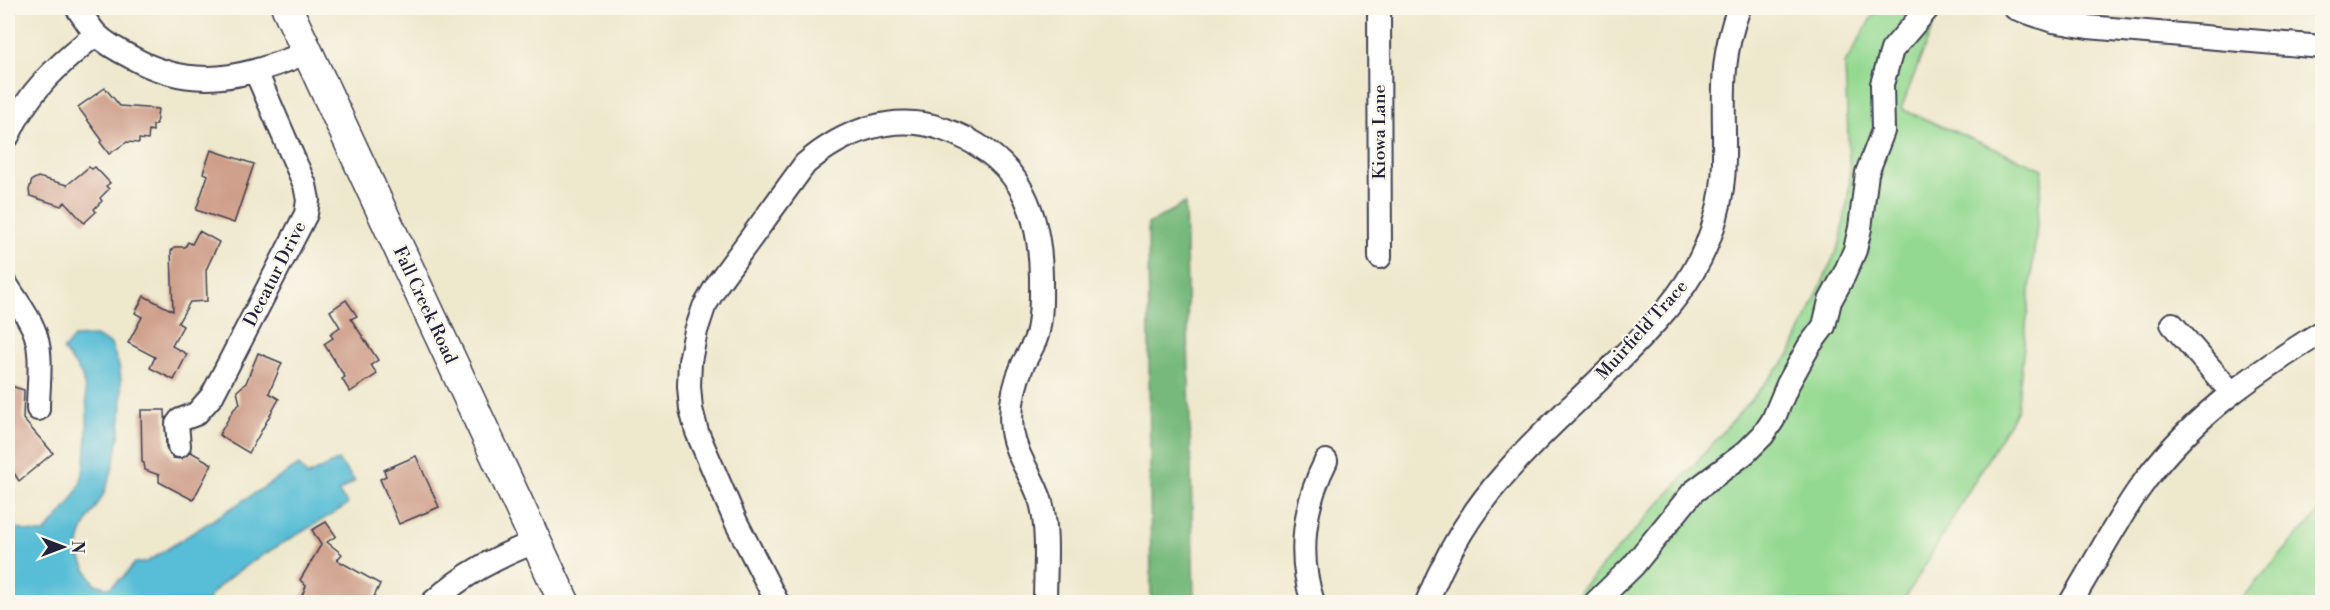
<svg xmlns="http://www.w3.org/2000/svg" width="2330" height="610" viewBox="0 0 2330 610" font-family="'Libre Bodoni',serif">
  <rect width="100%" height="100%" fill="#fbf7ec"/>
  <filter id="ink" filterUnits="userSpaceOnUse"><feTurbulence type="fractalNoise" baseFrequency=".0167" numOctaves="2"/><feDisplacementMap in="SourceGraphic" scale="12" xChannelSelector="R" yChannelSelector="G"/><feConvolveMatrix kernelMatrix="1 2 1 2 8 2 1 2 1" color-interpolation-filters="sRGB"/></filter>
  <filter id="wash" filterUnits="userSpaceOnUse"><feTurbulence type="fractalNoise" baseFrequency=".008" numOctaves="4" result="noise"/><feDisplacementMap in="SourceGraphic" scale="24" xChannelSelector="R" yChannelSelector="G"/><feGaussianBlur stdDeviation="1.35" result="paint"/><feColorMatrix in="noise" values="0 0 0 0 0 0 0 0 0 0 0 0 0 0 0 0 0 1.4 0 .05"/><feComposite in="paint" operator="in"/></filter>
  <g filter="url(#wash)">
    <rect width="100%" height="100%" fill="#eee8cd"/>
    <!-- green -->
    <path fill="#94d991" stroke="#5b7e66" stroke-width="1.5" d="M1877,8H1940L1901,109L2043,169L2017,410L1903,602H1572L1576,595L1687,473L1790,355L1841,240L1850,183L1845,64Z
      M2322,509V602H2238Z"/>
    <!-- forest -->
    <path fill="#77b97b" stroke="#4c6e5b" stroke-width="1.5" d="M1185,203L1194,602H1151L1148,224Z"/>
    <!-- water -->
    <path fill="#58bdd6" stroke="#3d7088" stroke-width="1.5" d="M95,336L111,344C113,351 117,359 119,366C126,402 119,459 104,493C96,510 80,526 79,547C79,561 88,572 95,584L109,588L124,576L135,563L147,562L299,465L307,476L338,460L355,481L338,492L348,504C316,527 220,572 207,602H8V523C19,531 30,533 44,533C57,518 73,503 80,484C88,460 90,401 82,377C79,368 69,358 63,350L74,337Z"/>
    <g id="blocks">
      <!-- building -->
      <path fill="#ce9e89" d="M105,88L120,106L158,109L156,125H153V131L149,130L148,140L139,139V143L127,142L109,154L100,142L102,140L78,107Z
        M211,150L254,164L234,223L196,210L208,175L203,173Z
        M89,167L92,169L95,167L110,183L106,186L109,189L100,198L102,201L94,209L96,212L84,223L65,202L61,206L30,196L29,190L32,180L38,177L67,185Z
        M199,231L219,242L206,270L207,301L190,302L178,323L183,326L172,346L187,354L174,380L150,368L155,357L128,343L142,317L135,313L144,296L173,311L171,251L175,247H185L188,242L192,244Z
        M346,300L357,316L351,319L378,360L371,365L377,374L350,392L342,379L345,377L324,344L333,338L330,334L340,327L330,311Z
        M258,353L282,363L269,393L279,399L249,453L219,435L234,409L240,404L237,391L246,383Z
        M8,385L24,390L23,419L53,453L19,481L8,464Z
        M141,410H165L166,447L173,458L181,459L191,452L212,464L193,500L159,482V475L145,470L144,463L142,462Z
        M416,456L439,507L399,524L380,479L386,476L384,470Z
        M326,522L336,536L327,542L342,554L337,560L380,584L371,603H299L306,586L300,580L321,545L312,530Z"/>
    </g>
  </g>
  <g filter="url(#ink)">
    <use href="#blocks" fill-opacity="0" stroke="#414051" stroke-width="1.5"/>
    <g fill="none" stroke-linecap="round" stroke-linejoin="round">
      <defs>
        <path id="minor" d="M77,8C83,16 89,26 96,34C105,43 119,51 131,57C192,92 246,78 308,52
          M1379,8L1380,257
          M2015,8L2053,21L2088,27L2322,47
          M8,136C28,91 58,65 96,34
          M8,287C16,300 27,314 33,328C44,351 38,384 38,409
          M2172,324L2231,392
          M179,446L177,424L180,420L196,414L212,396L306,214L308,200L305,185L256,72
          M433,602C463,574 497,557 535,542
          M777,602L736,522L697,432L691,409L689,386L690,361L696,331L704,307L718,283L805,164C843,131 893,112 943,129C1015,154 1040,204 1041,277C1041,296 1042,316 1037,335C1034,345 1028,355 1023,364C1014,385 1009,408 1012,431C1016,457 1034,478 1041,502C1049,532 1045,572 1045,602
          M1313,602C1297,556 1304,504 1326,461
          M1427,602C1445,556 1471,512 1504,475C1536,437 1575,404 1610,369C1639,340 1672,308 1693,272C1712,240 1724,198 1724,160C1725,103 1718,63 1739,8
          M1596,602L1633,566L1693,492L1745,453L1763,435L1773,420L1788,384L1809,346L1824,326L1830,301L1844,275L1855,250L1860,228L1867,173L1883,131L1882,84L1892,50L1928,8
          M2071,602C2093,566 2113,527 2137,492C2185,422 2251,375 2322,332"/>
        <path id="major" d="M287,8L564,602"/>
      </defs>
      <!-- minor casing -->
      <use href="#minor" stroke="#414051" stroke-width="26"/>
      <!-- major casing -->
      <use href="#major" stroke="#414051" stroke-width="33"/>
      <!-- minor -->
      <use href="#minor" stroke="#fff" stroke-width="22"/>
      <!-- major -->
      <use href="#major" stroke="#fff" stroke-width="30"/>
    </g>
  </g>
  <g text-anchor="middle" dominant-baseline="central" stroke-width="4.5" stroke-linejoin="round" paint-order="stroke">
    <!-- street labels -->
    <g font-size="18" fill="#22223b" stroke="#fbf7ec">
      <text transform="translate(1379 132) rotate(-90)">Kiowa Lane</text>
      <text transform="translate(275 274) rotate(-63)">Decatur Drive</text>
      <text transform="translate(425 305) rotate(65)">Fall Creek Road</text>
      <text transform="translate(1642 330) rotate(-48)">Muirfield Trace</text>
    </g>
  </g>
  <!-- margin -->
  <rect width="2330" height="610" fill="none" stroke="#fbf7ec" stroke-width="30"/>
  <!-- north arrow -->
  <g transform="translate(63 547) rotate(90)" stroke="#fbf7ec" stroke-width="4.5" paint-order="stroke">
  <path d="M0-4.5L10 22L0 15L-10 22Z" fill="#22223b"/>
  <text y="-9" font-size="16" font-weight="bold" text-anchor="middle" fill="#22223b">N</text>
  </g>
</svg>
